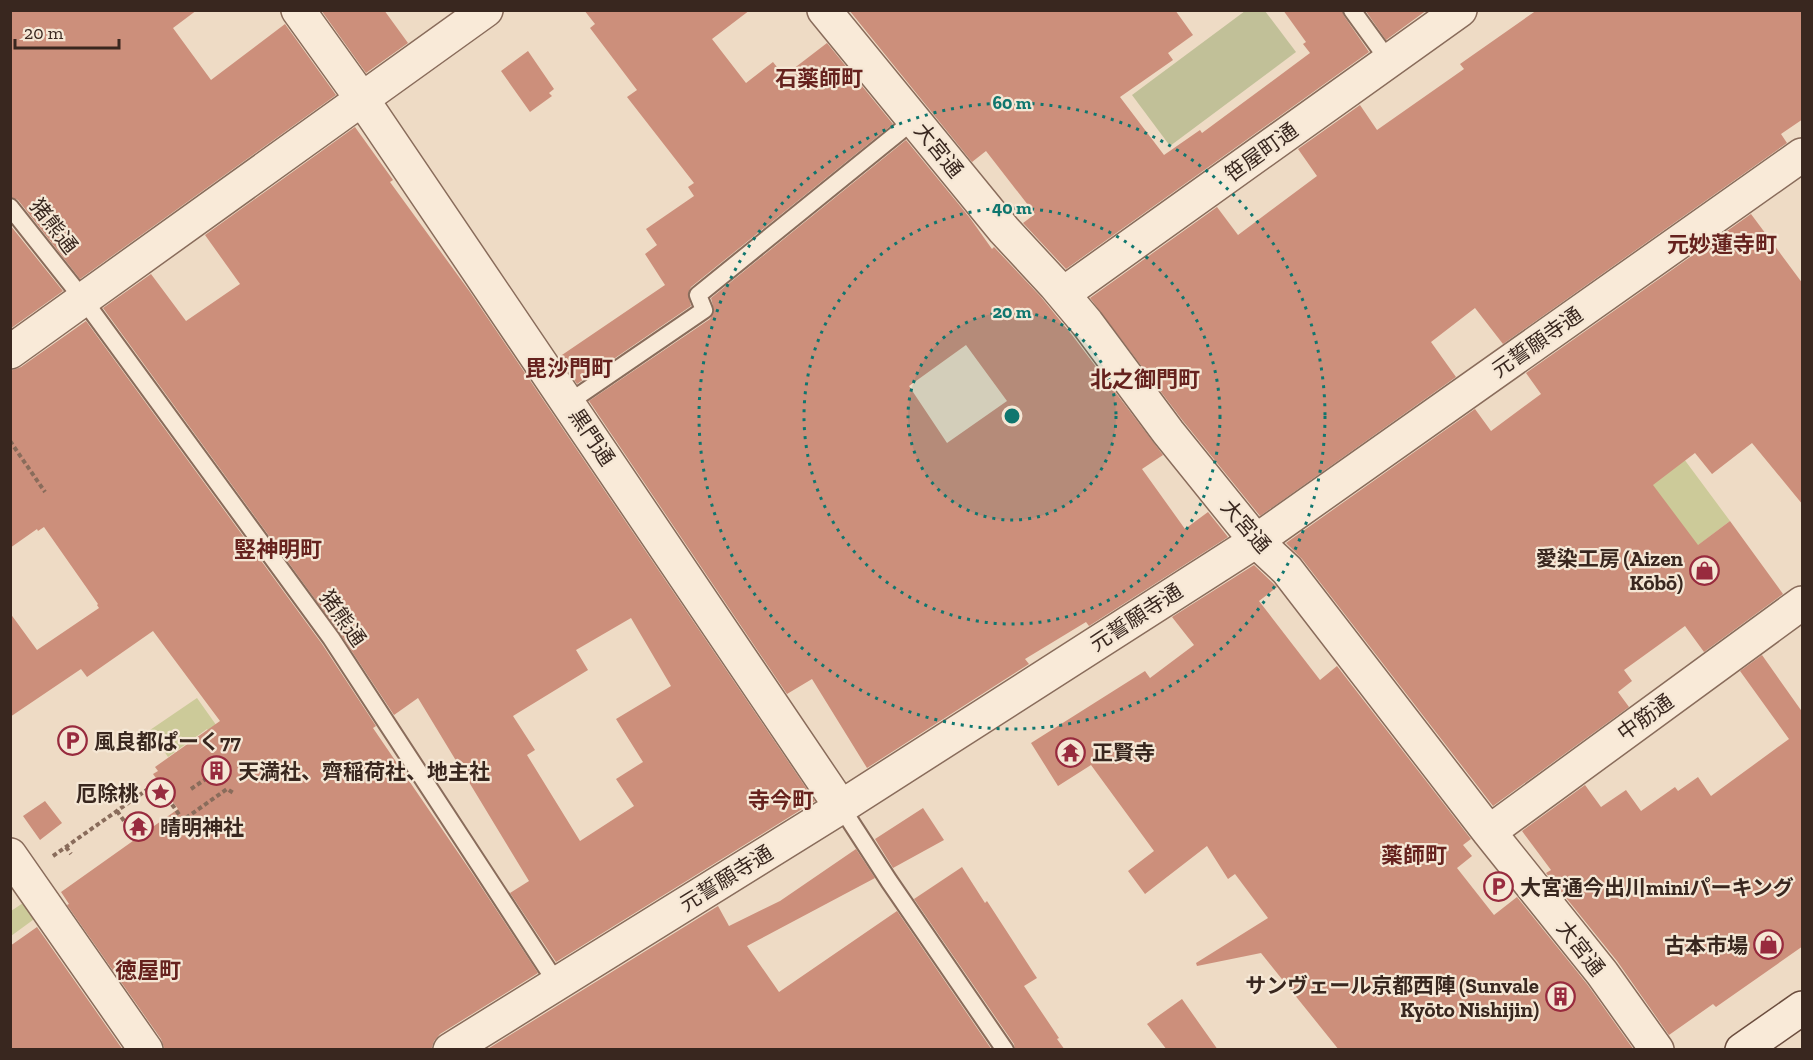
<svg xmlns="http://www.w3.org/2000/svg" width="1813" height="1060" viewBox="0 0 1813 1060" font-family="'Zilla Slab','Noto Sans JP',serif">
  <rect width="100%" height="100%" fill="#eedbc5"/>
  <!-- green -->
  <path fill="#ccca99" d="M1684,459L1730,521L1676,562L1644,489Z
    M197,698L246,767L224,753L207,729L168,757L150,730Z
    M26,901L37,917L11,936V911Z"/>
  <!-- cemetery -->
  <path fill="#c1c098" d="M1245,11H1265L1296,52L1170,146L1132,95Z"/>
  <!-- building -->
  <path fill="#cc8f7b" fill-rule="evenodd" d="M10,10H197L173,28L211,80L285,24L336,95L80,279L18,200L10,197Z
    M321,10H384L408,43L366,73Z
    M584,10H750L712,39L746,83L773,62L784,76L827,43L893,124L691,287L688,293L691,306L577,384L559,357L665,285L645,254L657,245L646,229L694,196L688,187L694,183L627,97L637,90L590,28L595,24Z
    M849,10H1175L1193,35L1168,53L1173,60L1120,97L1164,155L1200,130L1202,133L1310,53L1303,44L1306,42L1283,10H1342L1344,16L1369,52L1066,269L1023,223L1035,214L986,151L972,162Z
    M1365,10H1427L1386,40Z
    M1537,10H1803V119L1781,134L1787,143L1503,344L1475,308L1431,342L1456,377L1260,516L1183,421L1090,298L1217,207L1238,235L1317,176L1298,149L1360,105L1377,130L1464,69L1460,64Z
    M528,51L554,89L549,93L552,96L530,112L501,71Z
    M355,127L393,180L390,182L470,292L815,801L556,962L510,893L529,881L418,698L394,715L339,632L103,308L151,274L186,321L240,284L205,235ZM631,618L671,686L616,719L643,762L616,779L634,806L580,841L527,755L535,750L513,716L588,670L576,650Z
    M906,140L970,218L992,249L994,247L1041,297L1072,335L1163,455L1142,469L1185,529L1208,512L1228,537L1089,626L1086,622L1025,659L1029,664L867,768L812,679L787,694L589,401L710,319L714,310L711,298ZM966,345L1007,401L947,443L909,386Z
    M1751,214L1803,284V505L1752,443L1712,474L1695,453L1653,485L1698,545L1730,521L1783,594L1704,652L1685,626L1624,670L1632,681L1618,692L1629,707L1493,806L1302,559L1286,543L1475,409L1491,431L1541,394L1526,373Z
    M10,225L63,291L10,329Z
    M86,321L322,644L376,726L373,728L474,876L538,973L440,1034L434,1041L431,1050H165L161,1039L67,905L69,904L61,892L178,809L153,774L158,771L155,767L220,721L153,631L87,677L81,669L10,717V613L37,650L99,608L97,605L98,604L44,527L38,531L37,529L10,548V371L21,367Z
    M1254,565L1277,587L1259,601L1320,680L1337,666L1471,839L1463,845L1472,856L1457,868L1494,915L1517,897L1587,984L1634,1050H1339L1261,953L1197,966L1196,963L1268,918L1235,874L1228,879L1207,846L1145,894L1128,871L1154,851L1091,765L1058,786L1031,743L1145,671L1150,678L1194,645L1172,617Z
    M1762,655L1803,713V946L1716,1007L1713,1004L1669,1035L1617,961L1546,873L1551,870L1522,831L1585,785L1601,807L1626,790L1641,811L1675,787L1678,791L1698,777L1711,796L1789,739L1740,671Z
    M45,801L62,823L40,840L23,816Z
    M923,808L944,840L893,868L875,839Z
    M856,849L875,878L747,946L779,992L897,911L992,1050H486L718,906L729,926L780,901Z
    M962,867L985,903L987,901L1037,978L1024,986L1059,1038L1057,1039L1065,1050H1015L1014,1044L914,899Z
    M37,927L123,1050H10V946Z
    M1182,999L1218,1050H1167L1147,1024Z"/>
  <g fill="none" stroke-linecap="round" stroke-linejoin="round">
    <defs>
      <path id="service" d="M1352,10L1389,61
        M10,207L83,299L331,638L556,982
        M568,403L704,310L698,295L914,120
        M841,807L889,881L1005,1050"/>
      <path id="minor" d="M298,10L362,99L841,807
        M824,10L1004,230L1055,285L1087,323L1168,432L1256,541L1287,570L1489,832L1602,973L1657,1050
        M1063,294L1460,10
        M10,352L486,10
        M1489,832L1802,603
        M10,855L146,1050
        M450,1050L841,807L1256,541L1802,155"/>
      <path id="secondary" d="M1742,1050L1802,1008"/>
    </defs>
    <!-- service casing -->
    <use href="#service" stroke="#896c5b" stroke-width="20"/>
    <!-- minor casing -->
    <use href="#minor" stroke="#896c5b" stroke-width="36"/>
    <!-- secondary casing -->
    <use href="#secondary" stroke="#6b4d3e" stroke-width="36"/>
    <!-- path -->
    <path stroke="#896c5b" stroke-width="4" stroke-dasharray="4.5 3" stroke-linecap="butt" d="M10,441L45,492
      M191,789L213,774
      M147,790L153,797L171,803L183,820L227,789L235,794
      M117,811L137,839
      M173,827L183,820L190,830
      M66,847L71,854
      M53,856L158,782"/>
    <!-- service -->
    <use href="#service" stroke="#f9ead8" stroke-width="16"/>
    <!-- minor -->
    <use href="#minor" stroke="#f9ead8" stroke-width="33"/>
    <!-- secondary -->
    <use href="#secondary" stroke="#f9ead8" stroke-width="33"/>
  </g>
  <!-- distance rings -->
  <circle cx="1012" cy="416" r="104" fill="#0f766e" fill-opacity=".12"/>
  <g fill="none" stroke="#0f766e" stroke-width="3" stroke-dasharray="3 6">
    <circle cx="1012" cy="416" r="104"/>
    <circle cx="1012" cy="416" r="208"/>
    <circle cx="1012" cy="416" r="313"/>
  </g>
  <!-- icons -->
  <defs>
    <symbol id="shop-ring" viewBox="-11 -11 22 22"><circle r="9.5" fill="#f5e7d5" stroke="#982b3e" stroke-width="1.5"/><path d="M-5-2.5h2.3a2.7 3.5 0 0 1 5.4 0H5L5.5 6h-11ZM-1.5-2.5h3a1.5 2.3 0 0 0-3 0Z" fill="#982b3e"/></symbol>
    <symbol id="parking-ring" viewBox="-11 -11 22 22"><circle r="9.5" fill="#f5e7d5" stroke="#982b3e" stroke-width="1.5"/><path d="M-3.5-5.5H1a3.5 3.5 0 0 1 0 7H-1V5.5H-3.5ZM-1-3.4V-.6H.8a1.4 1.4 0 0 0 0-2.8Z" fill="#982b3e"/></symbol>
    <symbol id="temple-ring" viewBox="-11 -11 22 22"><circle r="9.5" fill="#f5e7d5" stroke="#982b3e" stroke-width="1.5"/><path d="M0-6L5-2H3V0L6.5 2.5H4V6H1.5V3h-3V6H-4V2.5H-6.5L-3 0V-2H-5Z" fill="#982b3e"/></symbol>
    <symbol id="building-ring" viewBox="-11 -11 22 22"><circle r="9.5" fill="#f5e7d5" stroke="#982b3e" stroke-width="1.5"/><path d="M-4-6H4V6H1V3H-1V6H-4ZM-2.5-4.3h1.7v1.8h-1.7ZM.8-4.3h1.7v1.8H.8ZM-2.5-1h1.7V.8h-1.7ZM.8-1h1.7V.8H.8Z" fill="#982b3e"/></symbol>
    <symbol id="sight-ring" viewBox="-11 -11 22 22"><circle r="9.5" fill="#f5e7d5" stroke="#982b3e" stroke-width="1.5"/><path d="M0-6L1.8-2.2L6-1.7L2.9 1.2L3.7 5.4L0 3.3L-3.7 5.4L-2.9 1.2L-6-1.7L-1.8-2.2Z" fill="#982b3e"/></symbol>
  </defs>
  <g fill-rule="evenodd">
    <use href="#shop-ring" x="1688" y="554" width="33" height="33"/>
    <use href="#parking-ring" x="56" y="724" width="33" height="33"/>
    <use href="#temple-ring" x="1054" y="736" width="33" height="33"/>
    <use href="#building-ring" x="200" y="754" width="33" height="33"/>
    <use href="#sight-ring" x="144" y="776" width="33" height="33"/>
    <use href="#temple-ring" x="122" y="810" width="33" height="33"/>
    <use href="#parking-ring" x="1482" y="870" width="33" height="33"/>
    <use href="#shop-ring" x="1752" y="928" width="33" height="33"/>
    <use href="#building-ring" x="1544" y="980" width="33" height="33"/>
  </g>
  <g text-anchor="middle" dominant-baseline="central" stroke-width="4.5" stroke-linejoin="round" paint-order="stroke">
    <!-- street labels -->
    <g font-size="21" fill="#39271f" stroke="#f5e7d5">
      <text transform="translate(939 150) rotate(51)">大宮通</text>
      <text transform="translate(1261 152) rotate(-36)">笹屋町通</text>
      <text transform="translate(54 226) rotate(52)">猪熊通</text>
      <text transform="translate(1537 342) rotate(-35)">元誓願寺通</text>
      <text transform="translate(592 437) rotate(56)">黒門通</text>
      <text transform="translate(1246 526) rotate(49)">大宮通</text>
      <text transform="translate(1136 617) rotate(-33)">元誓願寺通</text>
      <text transform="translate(343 618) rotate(55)">猪熊通</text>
      <text transform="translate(1645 717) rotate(-36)">中筋通</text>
      <text transform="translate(726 878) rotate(-32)">元誓願寺通</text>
      <text transform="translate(1581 948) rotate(52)">大宮通</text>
    </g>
    <!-- poi labels -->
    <g font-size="21" font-weight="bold" fill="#39271f" stroke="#f5e7d5" text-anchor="start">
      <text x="1683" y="558" text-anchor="end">愛染工房 (Aizen<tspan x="1683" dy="24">Kōbō)</tspan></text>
      <text x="94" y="741">風良都ぱーく77</text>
      <text x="1092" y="752">正賢寺</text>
      <text x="238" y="771">天満社、齊稲荷社、地主社</text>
      <text x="139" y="793" text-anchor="end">厄除桃</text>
      <text x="160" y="827">晴明神社</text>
      <text x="1520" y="887">大宮通今出川miniパーキング</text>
      <text x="1748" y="945" text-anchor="end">古本市場</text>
      <text x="1539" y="985" text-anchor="end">サンヴェール京都西陣 (Sunvale<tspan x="1539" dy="24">Kyōto Nishijin)</tspan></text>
    </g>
    <!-- neighbourhood labels -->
    <g font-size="22" font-weight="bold" fill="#66221e" stroke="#f5e7d5">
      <text x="819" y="78">石薬師町</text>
      <text x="1722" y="244">元妙蓮寺町</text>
      <text x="569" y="368">毘沙門町</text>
      <text x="1145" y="379">北之御門町</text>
      <text x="278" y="549">竪神明町</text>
      <text x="781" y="800">寺今町</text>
      <text x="1414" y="855">薬師町</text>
      <text x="148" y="970">徳屋町</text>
    </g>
  </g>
  <circle cx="1012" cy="416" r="9" fill="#0f766e" stroke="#f5e7d5" stroke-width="3"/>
  <g font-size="18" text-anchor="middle" font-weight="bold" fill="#0f766e" stroke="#f5e7d5" stroke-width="4.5" stroke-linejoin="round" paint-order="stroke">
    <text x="1012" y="109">60 m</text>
    <text x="1012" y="214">40 m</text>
    <text x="1012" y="318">20 m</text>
  </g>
  <!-- border -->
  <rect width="1813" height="1060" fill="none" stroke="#39271f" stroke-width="24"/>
  <!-- scale -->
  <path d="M15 39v9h104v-9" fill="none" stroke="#39271f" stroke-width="3"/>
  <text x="24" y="39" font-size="18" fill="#39271f" stroke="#f5e7d5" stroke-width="4.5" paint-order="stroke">20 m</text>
</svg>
